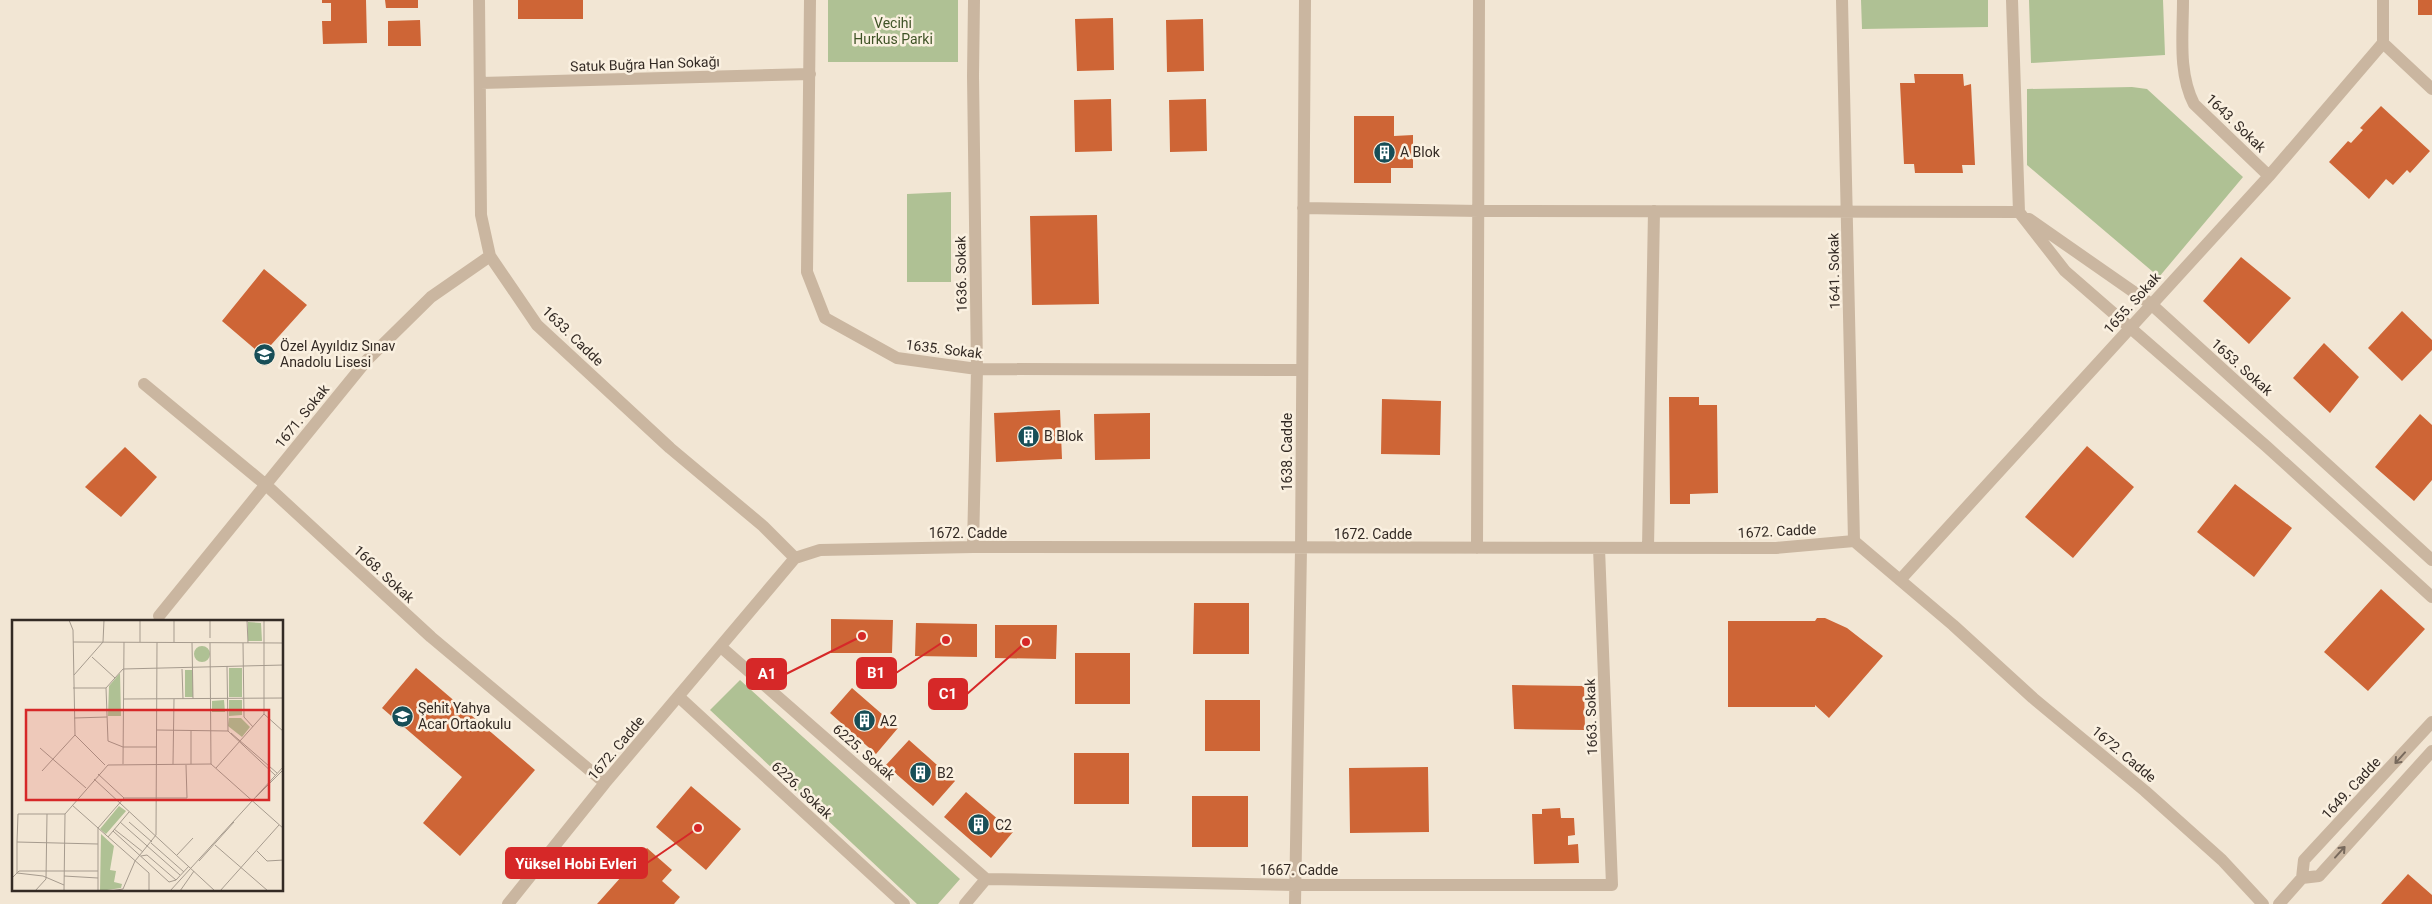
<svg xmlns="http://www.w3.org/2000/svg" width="2432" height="904" viewBox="0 0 2432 904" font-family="Roboto,sans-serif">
  <rect width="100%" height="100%" fill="#f2e6d4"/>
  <!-- green -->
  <path fill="#afc194" d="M828,0H958V62H828Z
    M1861,0H1988V27L1862,29Z
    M2029,0H2163L2165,55L2031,63Z
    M2132,87L2147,89L2243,177L2159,277L2027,165V89Z
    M951,192V282H907V194Z
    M740,680L960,879L938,904H917L710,710Z"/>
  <!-- building -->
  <path fill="#ce6536" d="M322,0H366L367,43L323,44L322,21H331V3H322Z
    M385,0H418V8H386Z
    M518,0H583V19H518Z
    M2418,0H2432V15H2418Z
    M1113,18L1114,70L1077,71L1075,19Z
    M1203,19L1204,71L1167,72L1166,20Z
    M420,20L421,46H388V21Z
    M1914,74H1963L1964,86L1971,84L1975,165H1962L1963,173H1915L1914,164H1904L1900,83H1915Z
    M1111,99L1112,151L1075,152L1074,100Z
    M1206,99L1207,151L1170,152L1169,100Z
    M2381,106L2430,151L2410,173L2407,170L2393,185L2386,179L2369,199L2329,162L2348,141L2351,143L2363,130L2360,128Z
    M1354,116H1394V136L1413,135V168H1391V183H1354Z
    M1097,215L1099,304L1032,305L1030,216Z
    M2241,257L2291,298L2249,344L2203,301Z
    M264,269L307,305L262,355L222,321Z
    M2402,311L2432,340V350L2402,381L2368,348Z
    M2324,343L2359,377L2330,413L2293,378Z
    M1669,397H1699V405H1717L1718,493L1690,494V504H1670Z
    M1382,399L1441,401L1440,455L1381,454Z
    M1060,410L1062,459L996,462L994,413Z
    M1150,413V459L1095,460L1094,414Z
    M2420,414L2432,425V480L2414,501L2375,467Z
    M2087,446L2134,487L2073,558L2025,517Z
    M125,447L157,477L121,517L85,487Z
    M2235,484L2292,528L2254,577L2197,532Z
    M2381,589L2425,629L2368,691L2324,652Z
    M1194,603H1249V654H1193Z
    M1817,618H1825L1847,628L1883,656L1829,718L1815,705V707H1728V621H1815Z
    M831,619L893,620L892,653H831Z
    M916,623L977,624V657L915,656Z
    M995,625H1057L1056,659L995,658Z
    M1075,653H1130V704H1075Z
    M416,668L535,770L460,856L423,823L462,777L382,708Z
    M1512,685L1584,686L1585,730L1514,729Z
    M852,688L898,728L876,754L830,713Z
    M1205,700H1260V751H1205Z
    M909,740L955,781L933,806L886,765Z
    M1074,753H1129V804H1074Z
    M1428,767L1429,832L1350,833L1349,768Z
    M691,786L741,829L706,870L656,827Z
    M966,792L1013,832L991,858L944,817Z
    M1192,796H1248V847H1192Z
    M1560,808L1561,818H1574L1575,835L1568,836V845L1578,844L1579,863L1534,864L1532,814H1542V809Z
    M647,848L672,870L662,881L680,897L674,904H597Z
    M2408,874L2432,895V904H2381Z"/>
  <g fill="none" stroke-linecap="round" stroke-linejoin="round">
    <!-- street -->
    <path stroke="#cab6a0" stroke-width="12" d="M479,0L481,215L490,256L537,325L670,448L763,526L795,558
      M810,0L807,272L825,318L897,358L977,369L1302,370
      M1842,0L1854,541
      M2012,0L2019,212L2065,271L2266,446L2432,597
      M2183,0C2183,35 2178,73 2194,104L2269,176
      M2383,43L2432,89
      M2383,43V0
      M480,83L810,74
      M1303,208L1479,211L2019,212
      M2029,219L2151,304L2432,560
      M144,384L266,485L431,637L605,783
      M973,547L977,369L973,76L974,0
      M1477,548L1479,0
      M1648,548L1654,211
      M1900,580L2269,176L2383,43
      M159,616L367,360L431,297L490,256
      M721,647L986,879
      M679,697L904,904
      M2302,878L2319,876L2432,751
      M986,879L1295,885H1612L1599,548
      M508,904L605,783L795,558L820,550L973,547L1776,548L1854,541L1953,625L2033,698L2145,791L2222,860L2263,904
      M965,904L986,879
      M1295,904L1301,549L1305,0
      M2279,904L2302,878L2304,860L2432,722"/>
  </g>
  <!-- one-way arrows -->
  <defs><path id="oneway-shaft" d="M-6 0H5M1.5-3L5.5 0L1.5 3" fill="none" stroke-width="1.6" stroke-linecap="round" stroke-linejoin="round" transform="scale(1.25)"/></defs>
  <g stroke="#77695c">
    <use href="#oneway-shaft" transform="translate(2400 758) rotate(132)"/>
    <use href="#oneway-shaft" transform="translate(2340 852) rotate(-48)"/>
  </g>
  <!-- icons -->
  <defs>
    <symbol id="building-disc" viewBox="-11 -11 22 22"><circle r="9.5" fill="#174e57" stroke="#faf0e0"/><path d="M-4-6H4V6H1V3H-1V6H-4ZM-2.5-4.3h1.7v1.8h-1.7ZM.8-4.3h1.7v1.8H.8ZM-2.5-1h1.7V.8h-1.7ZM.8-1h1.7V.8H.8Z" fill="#fff"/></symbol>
    <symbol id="school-disc" viewBox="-11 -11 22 22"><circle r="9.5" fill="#174e57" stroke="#faf0e0"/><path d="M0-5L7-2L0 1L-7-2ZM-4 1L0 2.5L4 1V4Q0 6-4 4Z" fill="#fff"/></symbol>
  </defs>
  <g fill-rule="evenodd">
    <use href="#building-disc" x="1372" y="140" width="25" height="25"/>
    <use href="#school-disc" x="252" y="342" width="25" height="25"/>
    <use href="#building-disc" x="1016" y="424" width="25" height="25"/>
    <use href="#school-disc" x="390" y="704" width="25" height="25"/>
    <use href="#building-disc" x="852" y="708" width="25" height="25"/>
    <use href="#building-disc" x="908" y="760" width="25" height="25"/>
    <use href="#building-disc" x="966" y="812" width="25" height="25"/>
  </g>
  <g text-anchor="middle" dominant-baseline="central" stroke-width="5" stroke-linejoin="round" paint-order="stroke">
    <!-- park labels -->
    <g font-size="14" fill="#3f5326" stroke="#faf0e0">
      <text x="893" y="23">Vecihi<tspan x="893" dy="16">Hurkus Parki</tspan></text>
    </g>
    <!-- street labels -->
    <g font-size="14" fill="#332a24" stroke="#faf0e0">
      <text transform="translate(645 64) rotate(-2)">Satuk Buğra Han Sokağı</text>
      <text transform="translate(2236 123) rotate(44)">1643. Sokak</text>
      <text transform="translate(1834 271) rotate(-91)">1641. Sokak</text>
      <text transform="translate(961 274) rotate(-91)">1636. Sokak</text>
      <text transform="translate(2132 303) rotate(-48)">1655. Sokak</text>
      <text transform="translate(573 336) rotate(44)">1633. Cadde</text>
      <text transform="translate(944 349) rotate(7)">1635. Sokak</text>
      <text transform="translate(2242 367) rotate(42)">1653. Sokak</text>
      <text transform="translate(302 416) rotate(-51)">1671. Sokak</text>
      <text transform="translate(1287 452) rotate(-90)">1638. Cadde</text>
      <text transform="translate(1777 531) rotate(-3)">1672. Cadde</text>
      <text x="968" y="533">1672. Cadde</text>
      <text x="1373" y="534">1672. Cadde</text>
      <text transform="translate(384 574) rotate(43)">1668. Sokak</text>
      <text transform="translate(1591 717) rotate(-92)">1663. Sokak</text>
      <text transform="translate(616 748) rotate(-50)">1672. Cadde</text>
      <text transform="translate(864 752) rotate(41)">6225. Sokak</text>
      <text transform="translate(2124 754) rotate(40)">1672. Cadde</text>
      <text transform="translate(2351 788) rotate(-47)">1649. Cadde</text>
      <text transform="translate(802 790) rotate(43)">6226. Sokak</text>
      <text x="1299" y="870">1667. Cadde</text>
    </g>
    <!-- poi labels -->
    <g font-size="14" fill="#332a24" stroke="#faf0e0" text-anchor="start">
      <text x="1400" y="152">A Blok</text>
      <text x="280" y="346">Özel Ayyıldız Sınav<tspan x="280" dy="16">Anadolu Lisesi</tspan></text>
      <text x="1044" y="436">B Blok</text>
      <text x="418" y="708">Şehit Yahya<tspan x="418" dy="16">Acar Ortaokulu</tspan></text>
      <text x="880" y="721">A2</text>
      <text x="937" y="773">B2</text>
      <text x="995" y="825">C2</text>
    </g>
  </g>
  <!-- overview -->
  <g transform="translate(12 620)">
    <rect width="271" height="271" fill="#f2e6d4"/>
    <path d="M236,2L249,3L250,21H236ZM182 34a8 8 0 1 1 16 0a8 8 0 1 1-16 0ZM217,48H230V77H217ZM173,50H181V77H173ZM108,53L109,96H96L97,66ZM212,80L213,92H200V81ZM217,80H230V95L217,96ZM217,98H229L238,107L230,117L216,106ZM107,186L114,191L94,214L88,209ZM89,214L102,226L98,250L104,251L102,262L110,264L109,268L88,271Z" fill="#afc194"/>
    <path fill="none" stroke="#a69b8e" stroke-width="1" d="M57,0L61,10L63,115L93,145M235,0L236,23M252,0V94M198,18V0M61,22L272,23M128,22V0M162,23V0M180,23L181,79M198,23L199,144M231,23L232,97L241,107M80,37L103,58M271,45V78M215,46L216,111L263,155M170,49L171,79M62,55L91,22L92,0M61,68H94M111,79L272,78M252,94L272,112M62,98L95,97M145,110L216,111M219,113L265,153M144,127H111L96,121L94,68L111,49L272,45M28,128L74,168M111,144L112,22M161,144L162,79M179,144V111M204,148L252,94M30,151L63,115M86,154L112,178M82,159L203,271M244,177L272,149M112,178H175L174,145M60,185L137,253V271M108,202L168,255M117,202L140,222M86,208V271M86,208L112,178M102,209L131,232M101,211L157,262L164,260L177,246M144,215L145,22M96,217L117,192M5,222L6,194H53M139,223L172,252M203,225L256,271M245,231L255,241L272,240M165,235L181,218M129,236L135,235L164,260M187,241L222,202M52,256L86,258M0,258L7,251H86M34,259L35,194M52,265L31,256L5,253V222L86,224M23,271L34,259M52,271L53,194L96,145L199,144L272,209M98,271L111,269L123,241L144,215M158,271L272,146M168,271L182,251M208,271L267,205"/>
    <path fill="#d62828" fill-opacity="0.15" stroke="#d62828" stroke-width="2.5" d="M14,90H257V180H14Z"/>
    <rect width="271" height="271" fill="none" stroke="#332a24" stroke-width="2.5"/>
  </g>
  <!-- callouts -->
  <path fill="none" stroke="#d62828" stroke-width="2" d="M946 640L896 673M862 636L786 674M1026 642L967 694M698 828L647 863"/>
  <g fill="#d62828" stroke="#faf0e0" stroke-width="2">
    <circle cx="946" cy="640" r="5"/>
    <circle cx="862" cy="636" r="5"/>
    <circle cx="1026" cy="642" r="5"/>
    <circle cx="698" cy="828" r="5"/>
  </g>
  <g fill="#d62828" stroke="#d62828" stroke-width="2">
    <rect x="857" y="658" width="39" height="30" rx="5"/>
    <rect x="747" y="659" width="39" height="30" rx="5"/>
    <rect x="929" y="679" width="38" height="30" rx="5"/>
    <rect x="506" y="848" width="141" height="30" rx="5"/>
  </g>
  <g font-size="15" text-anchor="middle" font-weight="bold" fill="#fff">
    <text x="876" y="678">B1</text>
    <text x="767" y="679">A1</text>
    <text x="948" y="699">C1</text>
    <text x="576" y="869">Yüksel Hobi Evleri</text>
  </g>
</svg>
